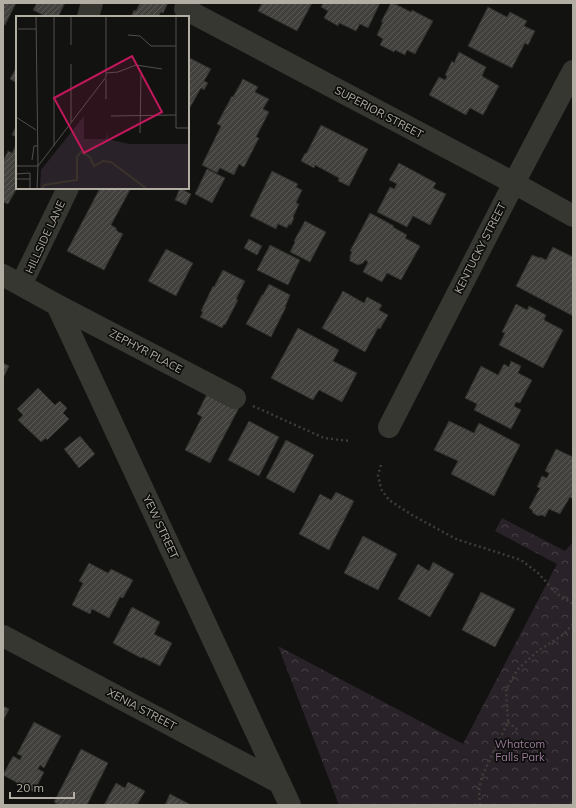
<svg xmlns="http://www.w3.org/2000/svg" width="576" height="808" viewBox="0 0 576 808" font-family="Mulish,sans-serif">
  <defs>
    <pattern id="forest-crowns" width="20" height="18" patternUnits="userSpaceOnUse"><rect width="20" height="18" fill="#2a2229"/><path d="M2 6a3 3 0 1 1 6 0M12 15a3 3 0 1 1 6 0" fill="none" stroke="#464045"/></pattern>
    <pattern id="building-hatch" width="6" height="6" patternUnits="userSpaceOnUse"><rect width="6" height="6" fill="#42413d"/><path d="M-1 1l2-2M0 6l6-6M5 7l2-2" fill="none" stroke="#5b5a56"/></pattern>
  </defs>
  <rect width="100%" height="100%" fill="#121211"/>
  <!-- forest -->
  <path fill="url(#forest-crowns)" d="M502,518L565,551L573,542V805H339L278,646L463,744L557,564L495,531Z"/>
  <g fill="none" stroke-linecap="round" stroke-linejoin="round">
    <!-- stream -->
    <path stroke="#3a322b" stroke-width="6" d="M572,805L573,804"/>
  </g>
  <!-- building -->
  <path fill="url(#building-hatch)" stroke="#2e2e2b" d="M3,3H16L5,25L3,24Z
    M37,3H65L58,17H47L33,10Z
    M140,3H168L163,13L161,12L158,17H131L134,10L136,11Z
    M262,3H312L297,31L258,11Z
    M323,3H380L368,28L360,24L356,31L339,23L338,26L324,18L328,11L321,7Z
    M391,3H393L411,12L412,10L433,21L415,54L407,50L405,55L395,50L394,52L380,45L383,39L377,35L383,22H381Z
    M488,7L507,17L510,12L527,21L524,26L535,31L528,45L525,43L512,68L468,46Z
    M459,52L486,67L482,76L499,86L483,115L470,108L466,115L429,95L439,77L445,80L447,76L445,75L452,61L454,63Z
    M188,57L211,69L204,81L208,83L204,90L201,88L188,111Z
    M17,66V83L10,79Z
    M243,79L258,87L255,92L269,99L263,109L269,112L256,137L259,138L244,167L239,164L234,175L220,168L217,173L202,165L221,126L217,124L232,96L233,97Z
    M17,124V137L12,135Z
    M321,125L368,149L349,186L338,181L339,178L315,165L314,168L301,161L305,153L306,154Z
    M16,145L17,146V188L8,204L3,202V161L8,151L12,153Z
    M399,163L436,183L433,188L446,194L430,225L413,216L407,227L377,212L390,187L394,189L397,184L389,180Z
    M207,169L225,178L212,203L195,194Z
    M272,171L298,184L296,187L302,190L296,203L299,204L293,217L294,218L291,225L289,224L287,228L278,224L276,229L250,216Z
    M100,188H131L111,225L116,228L117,231L123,234L104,270L67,251Z
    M180,188L191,194L186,205L175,200Z
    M370,213L394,226L393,227L407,235L405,238L420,246L401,280L387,273L382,282L363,272L368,262L365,260L363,263L358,265L350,261V256L352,252L350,251Z
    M305,221L326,232L310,262L290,252L295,242L294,241Z
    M249,239L262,246L257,255L244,248Z
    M270,245L300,260L288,285L257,270Z
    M553,247L573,257V316L516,286L532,255L540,258V257L546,260Z
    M166,249L193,263L176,296L148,281Z
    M223,270L245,281L236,299L238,300L225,325L224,324L222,328L200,317L203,312L201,311L213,286L214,287Z
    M269,284L290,295L285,307H286L271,337L246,324L262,295H263Z
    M343,291L364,303L367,297L382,305L379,310L388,315L380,329L378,328L365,352L322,328Z
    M516,304L527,310L529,306L546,315L544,320L563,330L543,368L499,345L505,333L502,332Z
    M298,328L339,350L333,361L357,373L342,402L319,390L313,400L271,378Z
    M511,361L521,366L518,373L532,380L520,403L516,402L514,406L521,410L511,429L474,410L477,404L465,398L481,366L498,375L504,364L509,367Z
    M3,363L9,366L3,378Z
    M211,386L242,402L210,463L185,450L202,417L197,414Z
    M38,388L55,405L60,401L67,408L63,413L69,419L47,440L46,438L41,442L18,420L23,415L17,409Z
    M249,421L279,437L259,476L228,460Z
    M449,421L474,433L479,423L520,445L494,496L451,474L458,461L434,450Z
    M80,436L95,454L79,468L64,449Z
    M286,440L314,455L294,493L266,478Z
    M556,449L573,457V499L570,497L560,514L549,509L545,517L542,515L538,516L533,513L532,510L529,508L540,488L537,487L542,476L547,478L549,473L545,471Z
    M336,492L354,501L329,550L299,534L320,494L331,500Z
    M363,536L397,554L378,590L344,573Z
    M433,562L454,574L430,617L398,599L418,564L429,571Z
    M89,563L108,573L111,569L133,580L123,598L120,597L109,618L92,609L90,614L72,605L83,583L79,581Z
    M481,592L515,609L495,647L462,630Z
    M132,607L160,622L154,634L172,643L160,666L142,657L141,658L113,643Z
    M3,706L9,709L3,721Z
    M34,722L61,736L44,768L40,765L38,769L44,772L34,792L3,775L13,756L20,760L22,756L17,754Z
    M81,749L108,763L87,805H59L54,802Z
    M128,782L145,791L137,805H104L116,783L125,788Z
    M170,794L191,805H165Z"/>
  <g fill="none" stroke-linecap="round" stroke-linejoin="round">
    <!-- path -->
    <path stroke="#3e3d38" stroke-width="2.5" stroke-dasharray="2 3" stroke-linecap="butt" d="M253,406L324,438L350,441
      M381,465L378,475L381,489L389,500L412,515L456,539L521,560L538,573L556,593L573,604
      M508,722L519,731
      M480,805L479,790L482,776L508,722L506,690L517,670L538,651L564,634L573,624"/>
    <!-- minor -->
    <path stroke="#373732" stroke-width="22" d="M185,9L514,183L573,216
      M88,17L92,3
      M3,275L57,305L290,805
      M21,285L68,188
      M57,305L235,398
      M389,427L514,183L573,71
      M3,636L280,783"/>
  </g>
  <g text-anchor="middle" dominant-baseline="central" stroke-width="3.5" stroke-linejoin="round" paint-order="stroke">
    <!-- street labels -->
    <g font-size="11" fill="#b2aea3" stroke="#0d0d0c">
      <text transform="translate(379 112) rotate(28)">SUPERIOR STREET</text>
      <text transform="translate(45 237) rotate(-65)">HILLSIDE LANE</text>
      <text transform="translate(480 248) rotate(-63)">KENTUCKY STREET</text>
      <text transform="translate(146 351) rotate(28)">ZEPHYR PLACE</text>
      <text transform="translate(161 527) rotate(65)">YEW STREET</text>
      <text transform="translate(142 709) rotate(28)">XENIA STREET</text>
    </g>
    <!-- park labels -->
    <g font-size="11" fill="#9d7b9a" stroke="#0d0d0c">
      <text x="520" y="744">Whatcom<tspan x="520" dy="13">Falls Park</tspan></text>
    </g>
  </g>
  <!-- overview -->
  <g transform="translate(16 16)">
    <rect width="173" height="173" fill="#121211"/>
    <path d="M68,100V123H90L92,115V123L113,128H173V173H24L25,154Z" fill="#2a2229"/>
    <path fill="none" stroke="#3a322b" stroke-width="2" d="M26,173L28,169L61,164V141L65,136L74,141L78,150L87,145L95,146L131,173"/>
    <path fill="none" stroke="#52504b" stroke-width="1" d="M55,0V29M160,0V112H173M2,13H20M112,19L124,20L135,30H160M55,48V106M90,57L102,56L120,49L146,53M90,63V83M95,100L160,99M0,101L20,114M124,117L125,59M38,130V0M16,144L18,130H22M0,150H22L20,0M0,158L14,157V173M0,163H14M21,173L22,150L90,61V0"/>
    <path fill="#c2185b" fill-opacity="0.15" stroke="#c2185b" stroke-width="2" d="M116,40L146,96L68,137L38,82Z"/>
    <rect width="173" height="173" fill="none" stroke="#b2aea3" stroke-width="2"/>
  </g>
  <!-- border -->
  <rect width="576" height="808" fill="none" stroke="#b2aea3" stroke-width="8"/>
  <!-- scale -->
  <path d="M10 792v6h64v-6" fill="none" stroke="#b2aea3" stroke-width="2"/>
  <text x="16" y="792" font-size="12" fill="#b2aea3" stroke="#0d0d0c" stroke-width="3" paint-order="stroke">20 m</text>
</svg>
